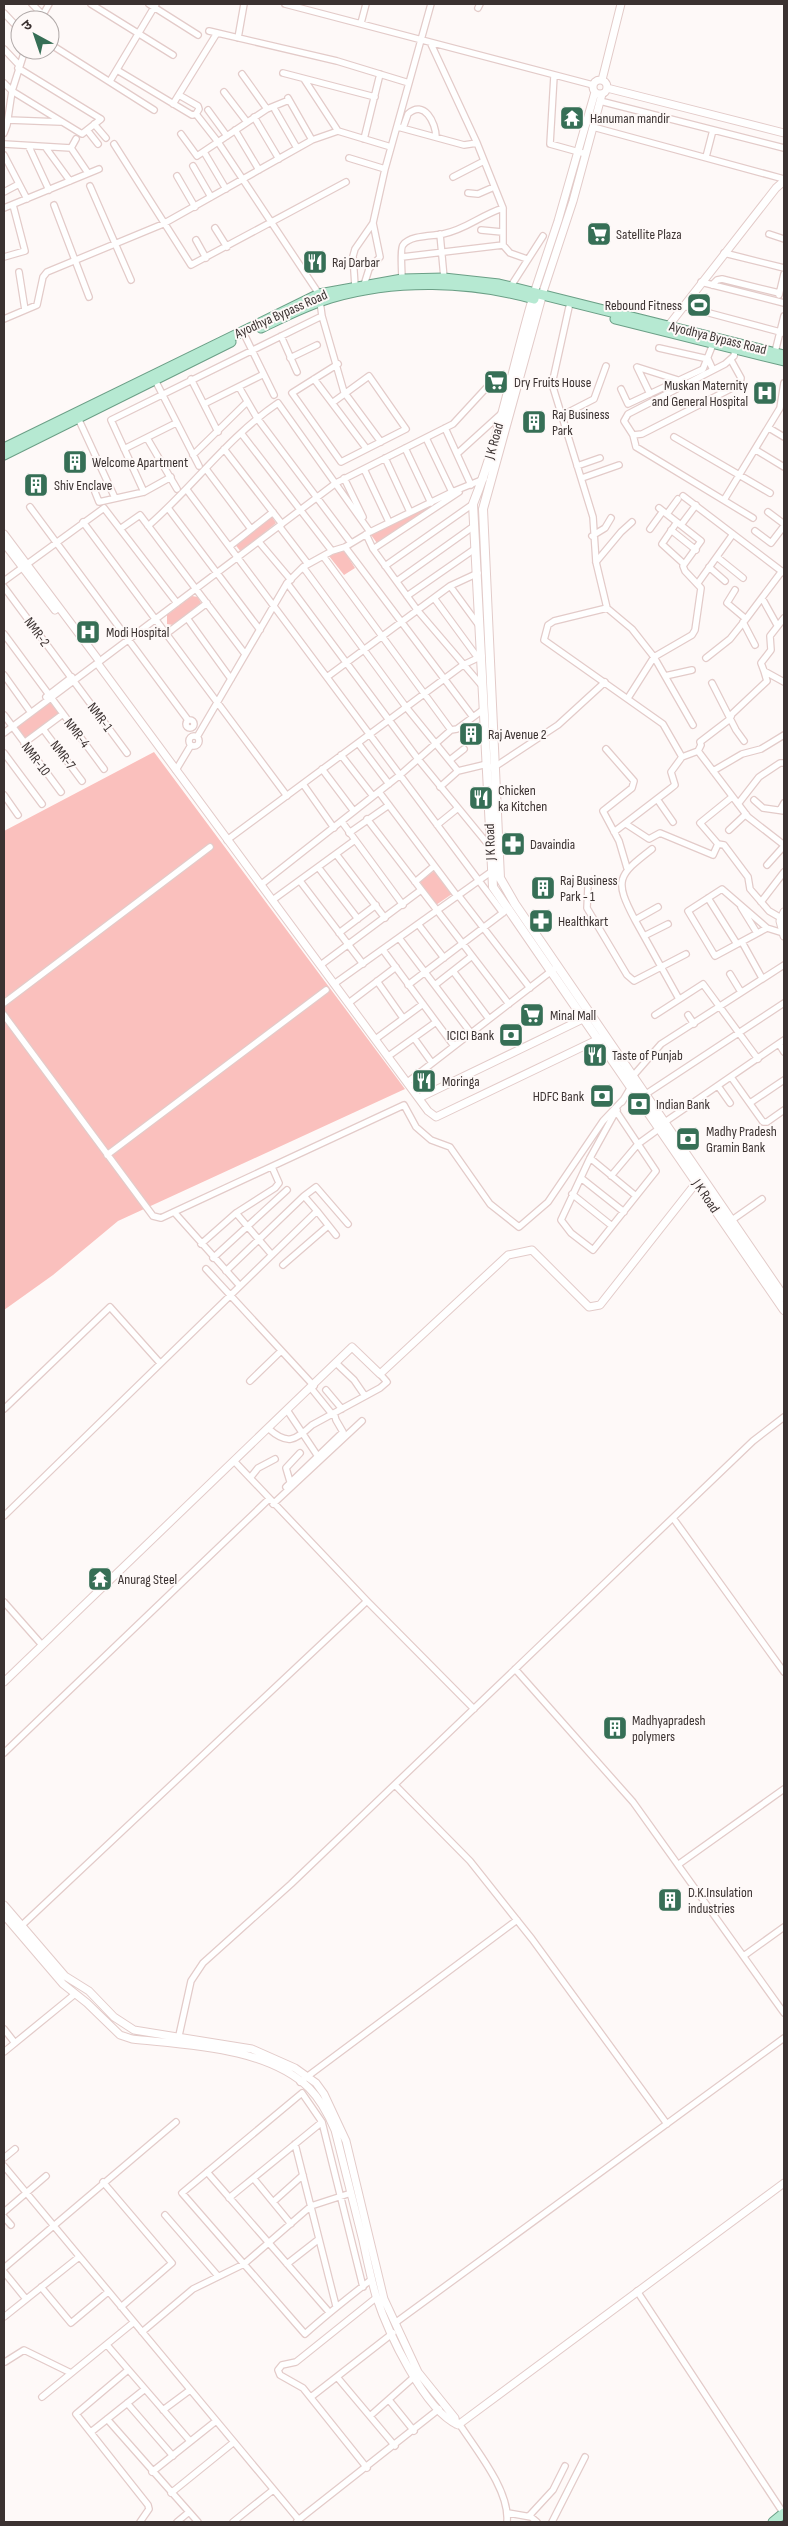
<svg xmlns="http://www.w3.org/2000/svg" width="788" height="2526" viewBox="0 0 788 2526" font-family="'Sofia Sans Condensed','Noto Sans Devanagari',sans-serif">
  <rect width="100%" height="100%" fill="#fef9f8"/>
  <!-- green -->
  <path fill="#fac0bd" d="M450,496L377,543L371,535Z
    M268,517H272L276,523L241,552L234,543L262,522L267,521Z
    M344,550L355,568L344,575L329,556Z
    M192,596L198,597L201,603L173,625L167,624V615Z
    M50,702L59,713L25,739L16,728Z
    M154,752L405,1089L118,1221L53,1275L4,1310V831Z
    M434,871L452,894L436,905L420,882Z"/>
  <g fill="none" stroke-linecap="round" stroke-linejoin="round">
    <defs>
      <path id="minor" d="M32,4L43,15
        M91,4L173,55
        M149,4L198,35
        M285,4L593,85
        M478,8L480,4
        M4,13L20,30
        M40,20L49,4
        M361,23L366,4
        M209,31L337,61L409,83
        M238,38L244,4
        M50,44L154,110
        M431,44L477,143L503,208V245L510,253L527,259
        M4,49L19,65
        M117,70L192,115L196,114L218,142L319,294L322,316L344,392L381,442
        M283,73L375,97
        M242,74L267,109
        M554,76L550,144L586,154
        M304,79L338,131
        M110,81L156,4
        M4,83L12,91L82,134L101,119L18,68
        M224,92L247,122
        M179,95L198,106L199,109L196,114
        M288,98L312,140
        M600,101L784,148
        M173,104L217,33
        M208,110L227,136
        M275,110L297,148
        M254,117L279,159
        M8,120L61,122
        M94,124L106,138
        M398,127L464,145L477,143
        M593,127L784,179
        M403,128L408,114C424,99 436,123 436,137
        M87,130L98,144
        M235,130L259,170
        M4,133L7,125L12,91L25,50
        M181,134L197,156L267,109L289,100
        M364,139L380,74
        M4,144L71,148L88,173
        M114,144L191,265L346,182
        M29,147L49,190
        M46,148L70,181
        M71,148L76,139
        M204,152L226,189
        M4,155L27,199
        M706,157L713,130
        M349,158L385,169
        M193,166L211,197
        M177,176L195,207
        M453,177L484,161
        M90,186L131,280
        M4,192L19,184
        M468,193L478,194L494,187
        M54,205L89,297
        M4,208L99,169
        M215,228L227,247
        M481,230L502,232
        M440,234L444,278
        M769,234L784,239
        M196,240L206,258
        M724,253L784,268
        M4,257L25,251L13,205
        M402,257L503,245
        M19,272L25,310
        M402,279C402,273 400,248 403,245C410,235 433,236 443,234C467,229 479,216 503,208
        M701,282L784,303
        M364,285L369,269L380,257L373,223
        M712,285L717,280L722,279L779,293
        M355,286L353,256L355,249L373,223L385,169L431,4
        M511,286L543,236
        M779,295L784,274
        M683,306L784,333
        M569,307L552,384L593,517L596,562L607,608L632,629L654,657L693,725
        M4,319L37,305L43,277L47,272L163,224L312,140L338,131L391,147
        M245,336L274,395
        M281,336L297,372
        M659,348L708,359L713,370
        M775,352L784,316
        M290,358L317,345
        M731,360L741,378L740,384L642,434L633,435L624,421L628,414L725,364L734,356L735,349
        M154,378L199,466
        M191,379L218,432
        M314,379L366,448
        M239,387L257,418L351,543
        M621,389L628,404L703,369L713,344
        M650,394L637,367L678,380
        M332,403L369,376L406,429L341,462L292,393L338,364
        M204,404L262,375
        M561,416L594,399L606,366
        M78,418L115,498
        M445,428L471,485
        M769,428L784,437
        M241,433L332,551
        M633,435L636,447L753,518
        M674,437L770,493
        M147,438L177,489
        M426,438L452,492
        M405,448L431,503
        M124,449L176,423
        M224,449L282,524
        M756,450L784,467
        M458,453L502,413
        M193,455L247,402
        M385,458L410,512
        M577,466L600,458
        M206,469L251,529
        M364,469L389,522
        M344,478L363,517
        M582,478L619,465
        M187,490L503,913
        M95,492L99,502L144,492L171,477
        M144,492L111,420L322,316
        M683,496L784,573
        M724,500L780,408L784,383
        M30,507L188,720
        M168,508L260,630
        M768,512L784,524
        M667,514L678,499
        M83,522L287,796
        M677,522L662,544L684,564
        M681,525L696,505
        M148,526C193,487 228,437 278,403L370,532
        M279,526L308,564
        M120,529L140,515L245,654
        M650,529L663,511
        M671,530L696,550
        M755,531L771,543L784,526
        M366,534L373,549L418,611L483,687
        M592,536L605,528L611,518
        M259,542L291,580
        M230,546L273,512
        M345,547L473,717
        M373,549L459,492
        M323,556L451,730
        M717,557L743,578
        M596,562L621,532L632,522
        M385,566L473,504
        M303,567L406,707L458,771
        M709,567L725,581
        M4,581L104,508L177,603
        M397,581L474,526
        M287,583L418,759L491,848
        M698,583L733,534
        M450,586L480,627
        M4,587L127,753
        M407,596L476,548
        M434,598L478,658
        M762,598L777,625
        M607,608L554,621L548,625L544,640L663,724L682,757
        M187,618L231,679
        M784,618L770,636L771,650L761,663L764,671L784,682
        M746,619L782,571
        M743,622L755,645
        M4,634L104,769
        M166,634L207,603
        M706,658L730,639L746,619L727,603L735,590
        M100,661L336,483L453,424L488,386
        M4,675L29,710
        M665,676L692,670
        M327,677L450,586L478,573
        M712,683L736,730L744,741
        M46,697L72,677
        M628,698L654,657L692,635L695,630L701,588L685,571L683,566L701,541L659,508
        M4,715L61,792
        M186 724a4 4 0 1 1 8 0a4 4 0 1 1-8 0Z
        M43,729L82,781
        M4,733L96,664
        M189 741a5 5 0 1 1 10 0a5 5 0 1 1-10 0Z
        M197,737L287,583L303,567L332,551L345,547L370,532L452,492L484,479
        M24,743L63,714
        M358,743L389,784
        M606,749L634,781L632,788L603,811L619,841L627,868
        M698,751L701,745L700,742L730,719L732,714L767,681L764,671
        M4,753L42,804
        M341,755L373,796
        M450,760L464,749
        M491,767L496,766L558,725L605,682
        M322,769L353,810
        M176,770L191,745
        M713,771L742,754L761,749L784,735
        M303,784L334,828
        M440,787L458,771L487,764
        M379,792L457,896
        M4,795L18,815
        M732,797L700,823L718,844L724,845L748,877L750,889L769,911L781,918
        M657,799L673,822
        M754,800L763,808L784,811
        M738,804L759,777L780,763H784
        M780,810L784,803
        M367,819L509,1004
        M342,822L403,905
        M626,824L649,839L660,833L713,855L718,844
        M437,825L458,808
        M729,830L746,814
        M614,832L670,789L675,785L671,772L682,757L698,751L748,817L784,845
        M349,833L389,805
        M227,840L463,665L482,656
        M336,854L385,918
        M767,865L784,846
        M318,867L358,919
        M300,881L363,964
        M415,882L434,866
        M263,883L400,775L451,730L457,729L484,709
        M588,886L587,908L627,975L634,981L686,954
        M458,895L530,988
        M708,898L737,944
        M274,899L355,840
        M761,902L784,872
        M658,907L635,920L679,999
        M741,907L757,933
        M635,920C614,880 617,876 652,849
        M418,924L444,958
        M767,928L715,956L688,911L722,889L767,928L783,933
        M339,933L376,905
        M644,936L668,924
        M399,938L471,1033
        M742,942L762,978
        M383,950L454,1046
        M322,964L421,890
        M453,971L489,1019
        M730,974L741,992
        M377,981L403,1018
        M334,984L495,869
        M408,985L504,912
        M435,985L472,956
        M350,1002L396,967
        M4,1003L210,847
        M4,1015L153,1216L161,1218L404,1105L416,1127L431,1140L450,1147L490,1204L519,1227L548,1202L603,1121L623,1100
        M655,1015L703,984L758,1059
        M688,1015L694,1024
        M377,1038L423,1004
        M414,1038L432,1063
        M779,1044L784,1052
        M390,1055L436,1022
        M633,1076L661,1044L784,965
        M731,1077L763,1122H767L784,1110
        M409,1081L554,969
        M718,1086L730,1103
        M646,1094L784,1003
        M622,1102L631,1087
        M750,1103L784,1080
        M616,1111L656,1171L593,1250L571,1233L561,1220L590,1158L616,1111L617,1110
        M662,1124L784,1040
        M107,1155L326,990
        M590,1158L636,1196
        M611,1176L638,1144L660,1128
        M581,1178L624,1212
        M572,1194L612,1226
        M304,1196L316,1187L348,1224
        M317,1211L336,1235
        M174,1212L240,1286
        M236,1213L272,1255
        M732,1220L762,1199
        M201,1244L236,1213L275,1188L279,1183L272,1167
        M213,1258L287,1190
        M283,1265L328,1226
        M206,1269L314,1386
        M336,1363L354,1380L365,1396
        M250,1381L281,1351
        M311,1388L332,1414
        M326,1390L342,1409
        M4,1409L110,1307L160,1363
        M287,1410L319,1458
        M269,1429C287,1445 295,1441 312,1425L380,1388L387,1382L380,1374
        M234,1461L367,1601L474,1709
        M250,1478L258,1468L275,1459
        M291,1485L286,1468L300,1453
        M286,1487L343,1432L336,1420L334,1413
        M273,1504L362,1421
        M4,1516L317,1211L304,1196L226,1271
        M673,1518L784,1672
        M4,1602L42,1645
        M515,1669L633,1802L784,2013
        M4,1753L269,1499
        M395,1785L470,1861L532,1939L667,2124
        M679,1864L784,1789
        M19,1928L367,1601
        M745,1955L784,1927
        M4,2029L15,2043
        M178,2040L191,1981L203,1963L291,1884L753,1441L784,1417
        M4,2052L75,1994
        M300,2082L517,1920
        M295,2144L336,2306
        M4,2158L15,2149
        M4,2166L299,2520
        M207,2172L329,2312
        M254,2179L291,2224
        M103,2182L172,2263L121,2307
        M229,2198L322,2122
        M273,2202L303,2175
        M4,2212L46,2176
        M165,2215L218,2276
        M4,2217L11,2225
        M287,2264L319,2239
        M4,2268L176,2122
        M4,2272L26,2299
        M41,2287L71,2323L108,2292
        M363,2287L322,2122L302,2093L182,2193L305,2334C327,2314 349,2297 372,2279
        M637,2291L784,2514
        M4,2317L79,2257
        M395,2323L784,2038
        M142,2332L193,2289L244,2264L311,2206L351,2193
        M107,2345L190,2441
        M5,2362L24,2350L71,2373
        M128,2370L76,2414L148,2505L149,2509L140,2522
        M337,2377L395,2446
        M42,2397L134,2322
        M311,2397L393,2333
        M389,2400L414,2431
        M127,2403L173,2456
        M163,2410L190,2390
        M370,2416L414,2377
        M107,2419L198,2522
        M460,2425C477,2451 510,2491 507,2522
        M91,2432L145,2389
        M367,2468L303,2388L280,2375L278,2370L282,2365L296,2362L377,2297
        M152,2472L216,2421
        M171,2493L234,2442
        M508,2513L531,2517L537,2522
        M529,2516L553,2490L565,2466
        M297,2521L439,2409
        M177,2522L189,2512
        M233,2522L273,2490
        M552,2522L585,2457"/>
      <path id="tertiary" d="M593 87a7 7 0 1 1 14 0a7 7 0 1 1-14 0Z
        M602,80L621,4
        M607,88L784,133
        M534,293L558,221L595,92
        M542,295L573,201L602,94
        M666,329L776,188L784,181
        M4,534L97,658
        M4,543L55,610
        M98,664L428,1111L436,1117L603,1037
        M784,912L780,921L784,936
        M419,1098L591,1015
        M4,1682L352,1347L380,1374L508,1255L532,1250L589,1307L600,1305L700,1178
        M4,1905L65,1976L89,1991L114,2017L134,2030L252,2049L295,2068L316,2083L324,2094L346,2141L384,2299L418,2372L455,2418L456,2424
        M4,1915L63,1984L87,2003L120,2035L132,2039C187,2045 267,2047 309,2088C321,2100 329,2116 335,2130C344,2167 354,2204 363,2241C367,2259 371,2279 376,2296C388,2332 424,2410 458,2425L784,2183"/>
      <path id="secondary" d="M534,295C513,365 500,437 473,504L493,887L784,1310
        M542,295L483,509L500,878L515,904L784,1297"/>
      <path id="primary" d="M615,319L784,361
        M261,328C284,317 307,305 331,298C396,279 469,281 534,299
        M4,448L319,294L402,279L444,278L499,284L784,355
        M4,455L231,342
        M773,2522L784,2513"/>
    </defs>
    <!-- minor casing -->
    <use href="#minor" stroke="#e3cbc9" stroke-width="8"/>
    <!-- tertiary casing -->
    <use href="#tertiary" stroke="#e3cbc9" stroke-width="9"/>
    <!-- secondary casing -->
    <use href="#secondary" stroke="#e3cbc9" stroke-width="10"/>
    <!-- primary casing -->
    <use href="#primary" stroke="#6b9f86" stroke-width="11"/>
    <!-- minor -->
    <use href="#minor" stroke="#fff" stroke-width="5.5"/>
    <!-- tertiary -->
    <use href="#tertiary" stroke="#fff" stroke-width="7"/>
    <!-- secondary -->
    <use href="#secondary" stroke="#fff" stroke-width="8"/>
    <!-- primary -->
    <use href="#primary" stroke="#b6e9d2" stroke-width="9"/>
  </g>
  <!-- icons -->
  <defs>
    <symbol id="temple-square" viewBox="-11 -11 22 22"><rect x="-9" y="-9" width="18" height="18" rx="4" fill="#366f56" stroke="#fef9f8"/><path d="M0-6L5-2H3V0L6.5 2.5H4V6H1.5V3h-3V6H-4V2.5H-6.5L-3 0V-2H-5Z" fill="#fff"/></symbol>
    <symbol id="supermarket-square" viewBox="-11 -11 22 22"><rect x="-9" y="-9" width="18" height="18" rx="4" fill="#366f56" stroke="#fef9f8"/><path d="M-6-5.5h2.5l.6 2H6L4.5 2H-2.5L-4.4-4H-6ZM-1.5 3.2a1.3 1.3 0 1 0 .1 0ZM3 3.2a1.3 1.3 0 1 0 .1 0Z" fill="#fff"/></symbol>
    <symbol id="restaurant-square" viewBox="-11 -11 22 22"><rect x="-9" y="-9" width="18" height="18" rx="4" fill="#366f56" stroke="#fef9f8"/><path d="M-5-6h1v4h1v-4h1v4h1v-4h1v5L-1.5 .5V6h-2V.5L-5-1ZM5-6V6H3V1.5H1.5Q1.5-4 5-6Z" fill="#fff"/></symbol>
    <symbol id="stadium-square" viewBox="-11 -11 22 22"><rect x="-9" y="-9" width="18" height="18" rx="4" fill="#366f56" stroke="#fef9f8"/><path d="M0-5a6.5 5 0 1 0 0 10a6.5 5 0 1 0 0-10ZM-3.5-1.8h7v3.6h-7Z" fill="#fff"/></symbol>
    <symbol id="hospital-square" viewBox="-11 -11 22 22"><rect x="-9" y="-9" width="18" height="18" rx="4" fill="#366f56" stroke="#fef9f8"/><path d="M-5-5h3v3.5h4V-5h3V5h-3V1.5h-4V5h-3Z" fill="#fff"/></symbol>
    <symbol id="building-square" viewBox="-11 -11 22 22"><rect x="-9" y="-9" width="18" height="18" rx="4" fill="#366f56" stroke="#fef9f8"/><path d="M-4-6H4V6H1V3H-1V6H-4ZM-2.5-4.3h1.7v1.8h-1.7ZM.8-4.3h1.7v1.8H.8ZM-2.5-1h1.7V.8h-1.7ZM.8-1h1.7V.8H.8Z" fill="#fff"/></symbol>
    <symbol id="pharmacy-square" viewBox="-11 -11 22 22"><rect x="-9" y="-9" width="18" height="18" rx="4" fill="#366f56" stroke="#fef9f8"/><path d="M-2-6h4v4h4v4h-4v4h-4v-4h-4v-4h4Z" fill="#fff"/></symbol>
    <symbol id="bank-square" viewBox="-11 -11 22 22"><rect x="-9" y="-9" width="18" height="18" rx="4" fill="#366f56" stroke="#fef9f8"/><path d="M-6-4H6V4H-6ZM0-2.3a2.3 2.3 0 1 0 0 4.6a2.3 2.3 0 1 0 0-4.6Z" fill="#fff"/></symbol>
  </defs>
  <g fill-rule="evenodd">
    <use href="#temple-square" x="558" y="104" width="28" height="28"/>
    <use href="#supermarket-square" x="585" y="220" width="28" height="28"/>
    <use href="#restaurant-square" x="301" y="248" width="28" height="28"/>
    <use href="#stadium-square" x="685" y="291" width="28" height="28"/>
    <use href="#supermarket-square" x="482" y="368" width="28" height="28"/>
    <use href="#hospital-square" x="751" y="379" width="28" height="28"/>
    <use href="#building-square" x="520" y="408" width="28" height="28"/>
    <use href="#building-square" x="61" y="448" width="28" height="28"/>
    <use href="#building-square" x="22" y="471" width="28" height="28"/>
    <use href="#hospital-square" x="74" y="618" width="28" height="28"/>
    <use href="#building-square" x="457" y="720" width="28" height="28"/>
    <use href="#restaurant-square" x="467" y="784" width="28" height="28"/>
    <use href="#pharmacy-square" x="499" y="830" width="28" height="28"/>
    <use href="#building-square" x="529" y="874" width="28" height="28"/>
    <use href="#pharmacy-square" x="527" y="907" width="28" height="28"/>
    <use href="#supermarket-square" x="518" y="1001" width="28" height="28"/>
    <use href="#bank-square" x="497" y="1021" width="28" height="28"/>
    <use href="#restaurant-square" x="581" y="1041" width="28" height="28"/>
    <use href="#restaurant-square" x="410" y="1067" width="28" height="28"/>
    <use href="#bank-square" x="588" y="1082" width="28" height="28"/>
    <use href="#bank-square" x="625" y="1090" width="28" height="28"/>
    <use href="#bank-square" x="674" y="1125" width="28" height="28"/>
    <use href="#temple-square" x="86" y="1565" width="28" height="28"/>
    <use href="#building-square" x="601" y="1714" width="28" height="28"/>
    <use href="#building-square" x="656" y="1886" width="28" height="28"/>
  </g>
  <g text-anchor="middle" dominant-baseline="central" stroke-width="4" stroke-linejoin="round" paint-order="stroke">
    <!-- poi labels -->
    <g font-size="14" fill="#3b3231" stroke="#fef9f8" text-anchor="start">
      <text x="590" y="118">Hanuman mandir</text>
      <text x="616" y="234">Satellite Plaza</text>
      <text x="332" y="262">Raj Darbar</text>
      <text x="682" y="305" text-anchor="end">Rebound Fitness</text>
      <text x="514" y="382">Dry Fruits House</text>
      <text x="748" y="385" text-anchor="end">Muskan Maternity<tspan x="748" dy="16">and General Hospital</tspan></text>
      <text x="552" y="414">Raj Business<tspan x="552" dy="16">Park</tspan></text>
      <text x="92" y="462">Welcome Apartment</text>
      <text x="54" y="485">Shiv Enclave</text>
      <text x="106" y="632">Modi Hospital</text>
      <text x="488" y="734">Raj Avenue 2</text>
      <text x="498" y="790">Chicken<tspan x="498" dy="16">ka Kitchen</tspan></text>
      <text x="530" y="844">Davaindia</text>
      <text x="560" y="880">Raj Business<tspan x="560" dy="16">Park - 1</tspan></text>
      <text x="558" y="921">Healthkart</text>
      <text x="550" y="1015">Minal Mall</text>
      <text x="494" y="1035" text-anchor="end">ICICI Bank</text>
      <text x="612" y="1055">Taste of Punjab</text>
      <text x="442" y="1081">Moringa</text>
      <text x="584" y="1096" text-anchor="end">HDFC Bank</text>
      <text x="656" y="1104">Indian Bank</text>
      <text x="706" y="1131">Madhy Pradesh<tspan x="706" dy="16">Gramin Bank</tspan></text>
      <text x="118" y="1579">Anurag Steel</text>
      <text x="632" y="1720">Madhyapradesh<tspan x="632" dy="16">polymers</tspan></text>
      <text x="688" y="1892">D.K.Insulation<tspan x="688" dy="16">industries</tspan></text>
    </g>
    <!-- street labels -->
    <g font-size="14" fill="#3b3231" stroke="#fef9f8">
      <text transform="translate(281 314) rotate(-24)">Ayodhya Bypass Road</text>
      <text transform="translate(718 338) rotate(14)">Ayodhya Bypass Road</text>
      <text transform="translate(494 441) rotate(-74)">J K Road</text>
      <text transform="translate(37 632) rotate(54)">NMR-2</text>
      <text transform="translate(100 717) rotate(53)">NMR-1</text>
      <text transform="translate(77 733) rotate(53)">NMR-4</text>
      <text transform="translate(63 755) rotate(53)">NMR-7</text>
      <text transform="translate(36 759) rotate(53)">NMR-10</text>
      <text transform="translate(490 842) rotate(-92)">J K Road</text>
      <text transform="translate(706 1196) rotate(56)">J K Road</text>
    </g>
  </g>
  <!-- border -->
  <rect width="788" height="2526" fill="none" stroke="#3b3231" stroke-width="10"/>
  <!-- north arrow -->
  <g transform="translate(35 35) rotate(320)"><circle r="24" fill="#fef9f8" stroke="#b0a9a8"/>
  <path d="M0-4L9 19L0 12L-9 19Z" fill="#366f56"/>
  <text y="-8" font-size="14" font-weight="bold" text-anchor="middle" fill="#3b3231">उ</text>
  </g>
</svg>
